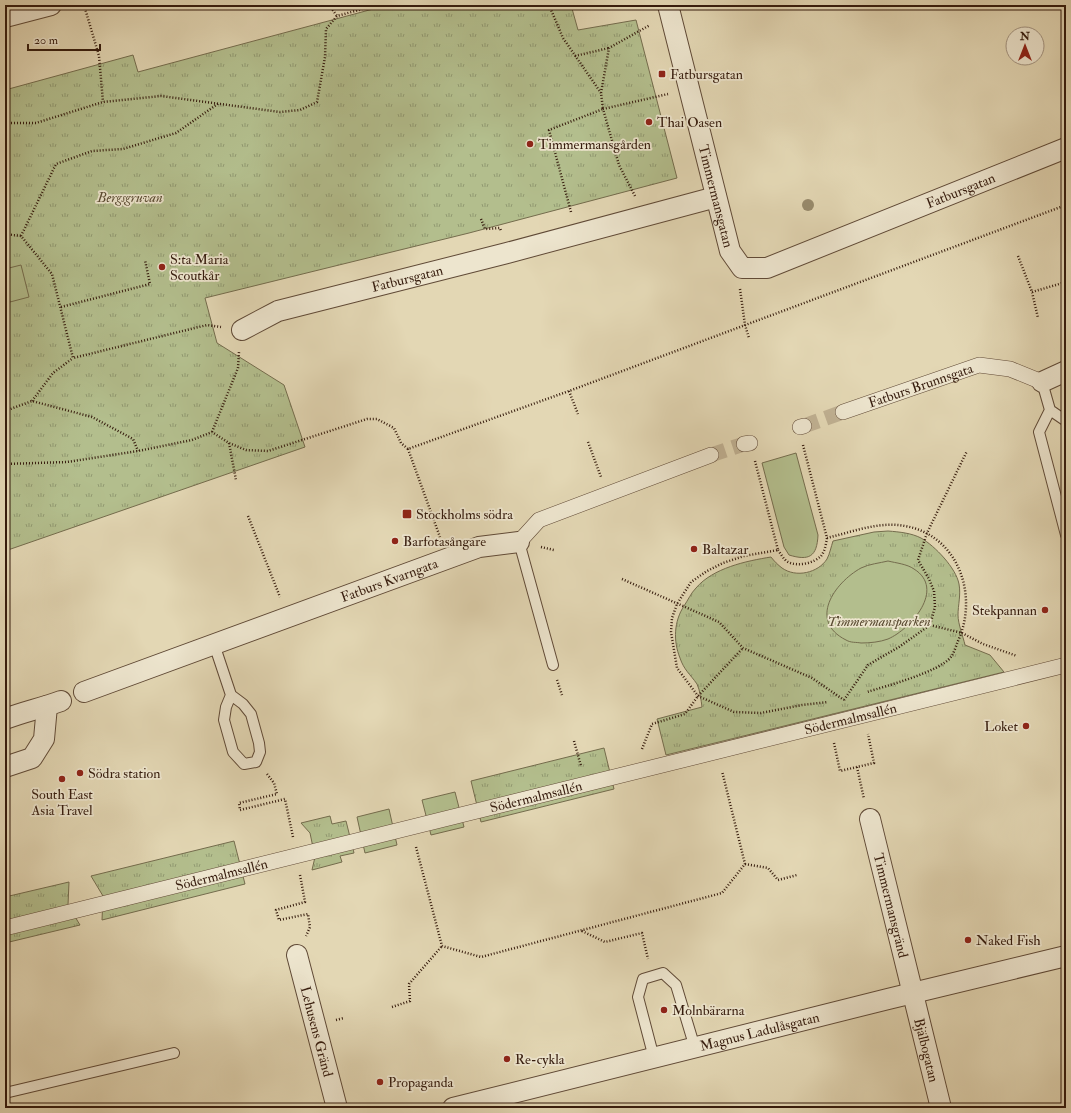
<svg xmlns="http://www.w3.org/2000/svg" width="1071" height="1113" viewBox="0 0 1071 1113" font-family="'IM FELL Double Pica',serif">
  <defs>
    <pattern id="grass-tufts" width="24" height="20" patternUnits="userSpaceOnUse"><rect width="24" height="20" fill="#b3be8d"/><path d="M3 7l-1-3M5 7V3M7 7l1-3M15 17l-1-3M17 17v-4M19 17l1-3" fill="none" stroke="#929a72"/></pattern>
  </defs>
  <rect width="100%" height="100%" fill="#e3d7b4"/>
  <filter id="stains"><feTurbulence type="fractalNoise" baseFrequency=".005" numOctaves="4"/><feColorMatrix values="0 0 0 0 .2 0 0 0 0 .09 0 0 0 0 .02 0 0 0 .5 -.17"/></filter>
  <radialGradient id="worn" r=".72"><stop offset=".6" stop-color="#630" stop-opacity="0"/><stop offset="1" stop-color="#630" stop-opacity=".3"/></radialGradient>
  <!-- grass -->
  <path fill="url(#grass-tufts)" stroke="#746c4d" d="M388,5H571L578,30L636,20L677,178L469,233L205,298L217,343L284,385L305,447L5,551V90L133,55L138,72Z
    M888,531C900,532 911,533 921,538C935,546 956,568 959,584C961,595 958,605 958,615C958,624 963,636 965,645L990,655L1004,672L666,755L657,719L702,707C701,700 700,690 697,684C690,674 684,670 680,658C673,641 674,621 684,606C688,600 691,593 696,588C713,568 746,561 771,557C774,561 778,565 782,568C796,578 818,573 827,559C830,553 831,547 833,541L874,532Z
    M604,748L614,789L481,822L471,781Z
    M330,816L332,824L346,821L354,853L340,856L342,862L312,870L315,857L310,833L301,823Z
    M234,841L245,884L102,920L103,896L91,876Z
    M69,882L68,905L80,925L5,943V897Z"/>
  <!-- garden -->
  <path fill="#b3be8d" stroke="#746c4d" d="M21,265L29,297L10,302L5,281V269Z
    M796,453L818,535C817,557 809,561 789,555L784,547L762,463Z
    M888,561C896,563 907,564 914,569C946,589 911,629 888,639C880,642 870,643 861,643C856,642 851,643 846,640C808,621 834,583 861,568C869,564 880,563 888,561Z
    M455,792L464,827L431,835L422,800Z
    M389,809L397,845L365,853L357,817Z"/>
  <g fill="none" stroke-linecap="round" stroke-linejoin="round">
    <!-- pedestrian-tunnel -->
    <path stroke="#c0b193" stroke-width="15" stroke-dasharray="15 8" stroke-linecap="butt" d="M804,426L843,412
      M711,455L744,444"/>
    <defs>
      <path id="service" d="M1042,382L1050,410L1039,432L1066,535
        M1050,410L1066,421
        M519,542L553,665
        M214,644L231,695L243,704L251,714L259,743L260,752L256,762L244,764L233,752L224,720L226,707L231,695
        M654,1058L638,997L643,979L663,973L676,985L695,1048
        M5,1093L174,1053"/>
      <g id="pedestrian">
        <path id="s1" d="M843,412L979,365L1010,369L1042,382"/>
        <path d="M800,427L804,426"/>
        <path d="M744,444L750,443"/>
        <path d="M519,542L539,520L711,455"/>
        <path id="s2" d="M5,928L1066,665"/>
      </g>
      <g id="minor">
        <path id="s3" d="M668,5L730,251L742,268H767L1066,148"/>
        <path d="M5,17L51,5"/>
        <path id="s4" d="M242,330L278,311L507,253L716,197"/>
        <path d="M1042,382L1066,371"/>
        <path id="s5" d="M84,692L479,547L519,542"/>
        <path d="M5,719C23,712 42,708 61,701"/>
        <path d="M5,767L32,758L44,739L47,706"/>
        <path id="s6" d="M870,819L941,1108"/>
        <path id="s7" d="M297,955L337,1108"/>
        <path id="s8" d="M453,1108L888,999L1066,956"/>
      </g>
    </defs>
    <!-- service casing -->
    <use href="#service" stroke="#604a37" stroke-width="12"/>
    <!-- pedestrian casing -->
    <use href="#pedestrian" stroke="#604a37" stroke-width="16"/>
    <!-- minor casing -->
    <use href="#minor" stroke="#604a37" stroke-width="22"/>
    <!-- path -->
    <path stroke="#351b0d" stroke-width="2.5" stroke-dasharray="1 2" stroke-linecap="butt" d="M84,5L99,56L103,102
      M329,5L337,16
      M549,5L563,38L601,93
      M575,56L609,48
      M5,123H36L103,102L161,96L280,112L300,110L317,102L325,57L326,29L337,16L377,5
      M635,196L619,165L603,109L668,94
      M571,212L549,130L603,109L601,93L609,48L650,25
      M481,219L485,229L500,228L501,231
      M5,234L21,236L52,274L73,358L207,325L221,327
      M21,236L56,164L92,151L123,149L176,133L219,103
      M1018,256L1032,292L1038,318
      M740,289L745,325L749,338
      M1032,292L1066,282
      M61,307L150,284L145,260
      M569,391L578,414
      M32,401L53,373L73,358
      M5,411L32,401L92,417L133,439L138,451
      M212,432L238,368L239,352
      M588,442L601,477
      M229,443L236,480
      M803,445L827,538C852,532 879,521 905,526C958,535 979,595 958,641C956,646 954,653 951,657C939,672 886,686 867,692
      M408,449L440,537
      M755,461L778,550L744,556L723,563L707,571L691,582L677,604L672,618L671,632L677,668L698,696L734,712L761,713L802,705L828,702
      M5,464L67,462L138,451L192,440L212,432L229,443L246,450L268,451L367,419H377L394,428L401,443L408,449L569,391L1066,205
      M248,516L280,597
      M541,547L554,550
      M778,550C781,554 784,560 788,562C798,567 814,563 821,556C825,551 826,544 827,538
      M622,579L719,622L743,648L812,678L844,700
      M930,625L962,633L983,644L1017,656
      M557,680L562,695
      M844,700L868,665L899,647L930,625L935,607L934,591L929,579L918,560L927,533L967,451
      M574,741L581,766
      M834,743L840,771L874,763L868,734
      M642,749L652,724L685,714L698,696L743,648
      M857,767L864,799
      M267,774L274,783L277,794L239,803L240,810L285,799L293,837
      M416,847L442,946L481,957L722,893L745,864L722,771
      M745,864L768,868L778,880L797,875
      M300,875L305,902L276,910L279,920L308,914L310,927L306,936
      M582,931L605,942L642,933L648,959
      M392,1007L410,1001L409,984L442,946
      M336,1020L344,1018"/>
    <!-- service -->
    <use href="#service" stroke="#ede5ce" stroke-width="10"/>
    <!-- pedestrian -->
    <use href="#pedestrian" stroke="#ede5ce" stroke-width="15"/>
    <!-- minor -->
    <use href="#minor" stroke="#ede5ce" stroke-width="20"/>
  </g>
  <!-- trees -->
  <circle fill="#988b6d" cx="808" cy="205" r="6"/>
  <!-- markers -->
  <g fill="#8f2418" stroke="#ede5ce" stroke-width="1.5">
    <rect x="658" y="70" width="8" height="8" rx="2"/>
    <circle cx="649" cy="122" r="4"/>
    <circle cx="530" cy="144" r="4"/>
    <circle cx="162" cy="267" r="4"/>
    <rect x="402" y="509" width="10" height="10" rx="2"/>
    <circle cx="395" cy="541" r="4"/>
    <circle cx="694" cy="549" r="4"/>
    <circle cx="1045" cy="610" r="4"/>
    <circle cx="1026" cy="726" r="4"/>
    <circle cx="80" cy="773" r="4"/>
    <circle cx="62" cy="779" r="4"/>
    <circle cx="968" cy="940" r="4"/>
    <circle cx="664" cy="1010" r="4"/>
    <circle cx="507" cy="1059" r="4"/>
    <circle cx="380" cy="1082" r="4"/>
  </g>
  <g text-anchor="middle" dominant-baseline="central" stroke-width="3.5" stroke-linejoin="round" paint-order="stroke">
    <!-- poi labels -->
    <g font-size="14" fill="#351b0d" stroke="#ede5ce" text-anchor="start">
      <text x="670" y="74">Fatbursgatan</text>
      <text x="657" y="122">Thai Oasen</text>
      <text x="538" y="144">Timmermansgården</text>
      <text x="170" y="259">S:ta Maria<tspan x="170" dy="16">Scoutkår</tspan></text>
      <text x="416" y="514">Stockholms södra</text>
      <text x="403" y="541">Barfotasångare</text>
      <text x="702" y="549">Baltazar</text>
      <text x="1037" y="610" text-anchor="end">Stekpannan</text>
      <text x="1018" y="726" text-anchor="end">Loket</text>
      <text x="88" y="773">Södra station</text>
      <text x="62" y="794" text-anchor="middle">South East<tspan x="62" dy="16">Asia Travel</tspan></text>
      <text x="976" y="940">Naked Fish</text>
      <text x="672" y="1010">Molnbärarna</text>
      <text x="515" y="1059">Re-cykla</text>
      <text x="388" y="1082">Propaganda</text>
    </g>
    <!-- street labels -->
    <g font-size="14" fill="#351b0d" stroke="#ede5ce">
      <text stroke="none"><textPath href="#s3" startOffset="508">Fatbursgatan</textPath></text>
      <text stroke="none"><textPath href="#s3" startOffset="197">Timmermansgatan</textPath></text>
      <text stroke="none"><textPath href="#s4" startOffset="174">Fatbursgatan</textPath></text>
      <text stroke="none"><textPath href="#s1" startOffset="82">Fatburs Brunnsgata</textPath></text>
      <text stroke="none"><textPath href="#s5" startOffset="325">Fatburs Kvarngata</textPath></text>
      <text stroke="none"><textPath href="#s2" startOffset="871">Södermalmsallén</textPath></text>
      <text stroke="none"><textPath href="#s2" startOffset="547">Södermalmsallén</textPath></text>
      <text stroke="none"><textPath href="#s2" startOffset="223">Södermalmsallén</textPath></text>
      <text stroke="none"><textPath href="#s6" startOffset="89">Timmermansgränd</textPath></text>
      <text stroke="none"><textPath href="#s7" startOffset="79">Lehusens Gränd</textPath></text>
      <text stroke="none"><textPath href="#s8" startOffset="316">Magnus Ladulåsgatan</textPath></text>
      <text stroke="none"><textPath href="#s6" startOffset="238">Bjälbogatan</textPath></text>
    </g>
    <!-- park labels -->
    <g font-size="14" font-style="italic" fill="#5b4c33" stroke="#ede5ce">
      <text x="130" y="197">Bergsgruvan</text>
      <text x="879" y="621">Timmermansparken</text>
    </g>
  </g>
  <!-- margin -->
  <rect width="1071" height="1113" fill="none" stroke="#e3d7b4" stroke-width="20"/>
  <rect x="6" y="6" width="1059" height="1101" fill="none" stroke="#351b0d" stroke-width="2"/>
  <rect x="10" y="10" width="1051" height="1093" fill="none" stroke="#351b0d"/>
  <!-- north arrow -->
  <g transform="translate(1025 46)"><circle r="19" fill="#ede5ce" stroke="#a39481"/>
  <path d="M0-3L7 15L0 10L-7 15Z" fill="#8f2418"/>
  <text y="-6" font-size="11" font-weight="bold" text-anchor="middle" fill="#351b0d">N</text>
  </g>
  <!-- scale -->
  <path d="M28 44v6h72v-6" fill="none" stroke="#351b0d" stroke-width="2"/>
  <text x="34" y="44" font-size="12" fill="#351b0d" stroke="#ede5ce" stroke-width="3" paint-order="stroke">20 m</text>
  <rect width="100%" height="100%" filter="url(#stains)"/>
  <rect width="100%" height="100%" fill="url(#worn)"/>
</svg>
